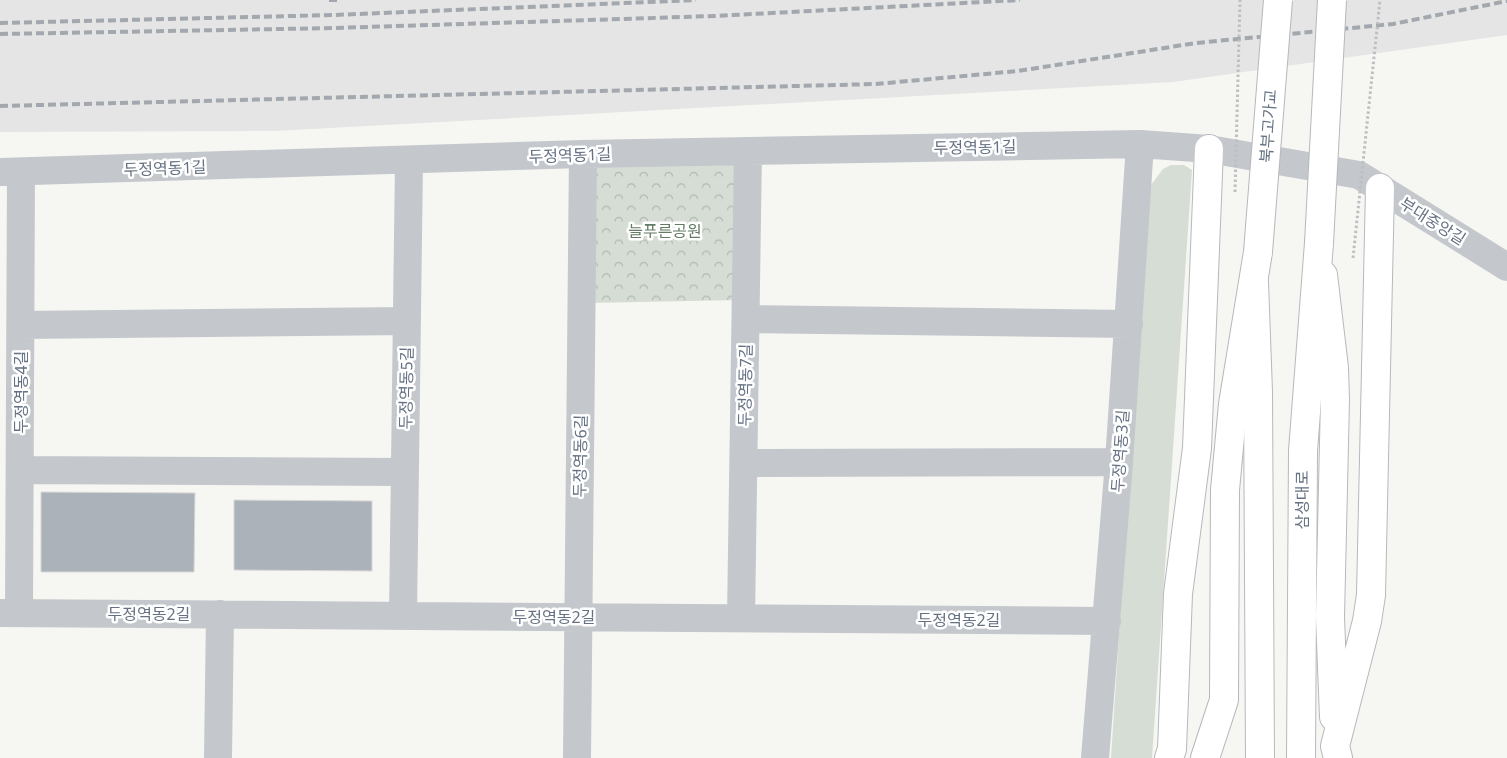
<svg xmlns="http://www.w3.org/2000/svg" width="1507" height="758" viewBox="0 0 1507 758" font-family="'Noto Sans','Noto Sans KR',sans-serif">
  <defs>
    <pattern id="park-crowns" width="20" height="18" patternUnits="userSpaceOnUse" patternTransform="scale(1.25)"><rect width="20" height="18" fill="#d6ddd4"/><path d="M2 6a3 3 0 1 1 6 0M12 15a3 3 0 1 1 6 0" fill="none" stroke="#b1b8b1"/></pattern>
  </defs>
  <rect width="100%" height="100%" fill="#f6f6f3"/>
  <!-- built -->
  <path fill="#e4e5e4" d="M0,0H1507V35L1173,82L274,131L0,132Z"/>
  <!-- grass -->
  <path fill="#d6ddd4" d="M1171,165H1184L1192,170L1152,758H1111L1148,189L1163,169Z"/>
  <!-- park -->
  <path fill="url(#park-crowns)" d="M741,160L739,300L590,303L591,163Z"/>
  <!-- building -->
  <path fill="#acb2b9" stroke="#d7d8d6" d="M41,492L195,493L194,572H41Z
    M234,500L372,501V571L234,570Z"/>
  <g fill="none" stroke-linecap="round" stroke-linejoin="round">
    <defs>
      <path id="major" d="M1323,275L1334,368L1335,400L1330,617L1334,717
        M1169,758L1172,749L1178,594L1197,448L1209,149
        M1205,758L1224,700L1225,490L1233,404L1258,252
        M1338,758L1335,746L1367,621L1371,595L1380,188"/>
      <path id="highway" d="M1254,282L1258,392L1260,758
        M1301,758L1303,451L1319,243"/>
    </defs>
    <!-- major casing -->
    <use href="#major" stroke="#b5b8bd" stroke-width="30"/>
    <!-- highway casing -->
    <use href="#highway" stroke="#b7b9bd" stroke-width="30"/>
    <!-- minor -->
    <path stroke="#c4c7cb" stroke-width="28" d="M0,172L583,154L1140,144L1209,149L1359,175L1507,267
      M746,319L1129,324
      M21,325L407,321
      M744,463L1119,462
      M20,470L405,472
      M0,613L1107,621
      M19,613L21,172
      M403,616L409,161
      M741,618L748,151
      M218,758L220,614
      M577,758L583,154
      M1095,758L1119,462L1140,144"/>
    <!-- major -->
    <use href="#major" stroke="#fff" stroke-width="28"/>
    <!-- highway -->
    <use href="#highway" stroke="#fff" stroke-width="28"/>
    <!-- rail -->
    <path stroke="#a3a7ae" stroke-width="4" stroke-dasharray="8 4" stroke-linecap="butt" d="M329,0H338
      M0,23L334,15L696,0
      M0,34L336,28L715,16L1020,0
      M0,106L876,84L1018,71L1196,43L1393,24L1507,1"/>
    <defs>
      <path id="major-bridge" d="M1319,243L1332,0
        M1258,252L1278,0"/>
    </defs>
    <!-- major-bridge casing -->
    <use href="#major-bridge" stroke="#b5b8bd" stroke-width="30" stroke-linecap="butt"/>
    <!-- path-bridge -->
    <path stroke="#bebfc2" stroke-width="3" stroke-dasharray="2.5 2.5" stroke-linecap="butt" d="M1235,192L1240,0
      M1353,258L1380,0"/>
    <!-- major-bridge -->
    <use href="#major-bridge" stroke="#fff" stroke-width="28"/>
  </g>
  <g text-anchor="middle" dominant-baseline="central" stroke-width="5" stroke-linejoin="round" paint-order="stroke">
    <!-- street labels -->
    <g font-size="16" fill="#667283" stroke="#fff">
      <text transform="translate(1268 126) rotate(-86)">북부고가교</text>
      <text transform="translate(975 147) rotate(-1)">두정역동1길</text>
      <text transform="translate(570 155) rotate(-2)">두정역동1길</text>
      <text transform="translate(165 168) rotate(-2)">두정역동1길</text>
      <text transform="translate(1433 221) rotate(32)">부대중앙길</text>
      <text transform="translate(745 385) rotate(-89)">두정역동7길</text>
      <text transform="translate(406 388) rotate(-89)">두정역동5길</text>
      <text transform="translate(21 392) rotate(-90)">두정역동4길</text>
      <text transform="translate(1120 451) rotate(-86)">두정역동3길</text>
      <text transform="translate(580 456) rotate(-89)">두정역동6길</text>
      <text transform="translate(1302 500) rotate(-90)">삼성대로</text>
      <text x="149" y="614">두정역동2길</text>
      <text x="554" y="617">두정역동2길</text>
      <text x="959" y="620">두정역동2길</text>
    </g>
    <!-- park labels -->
    <g font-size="16" fill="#667b65" stroke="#fff">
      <text x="665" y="231">늘푸른공원</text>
    </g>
  </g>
</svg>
